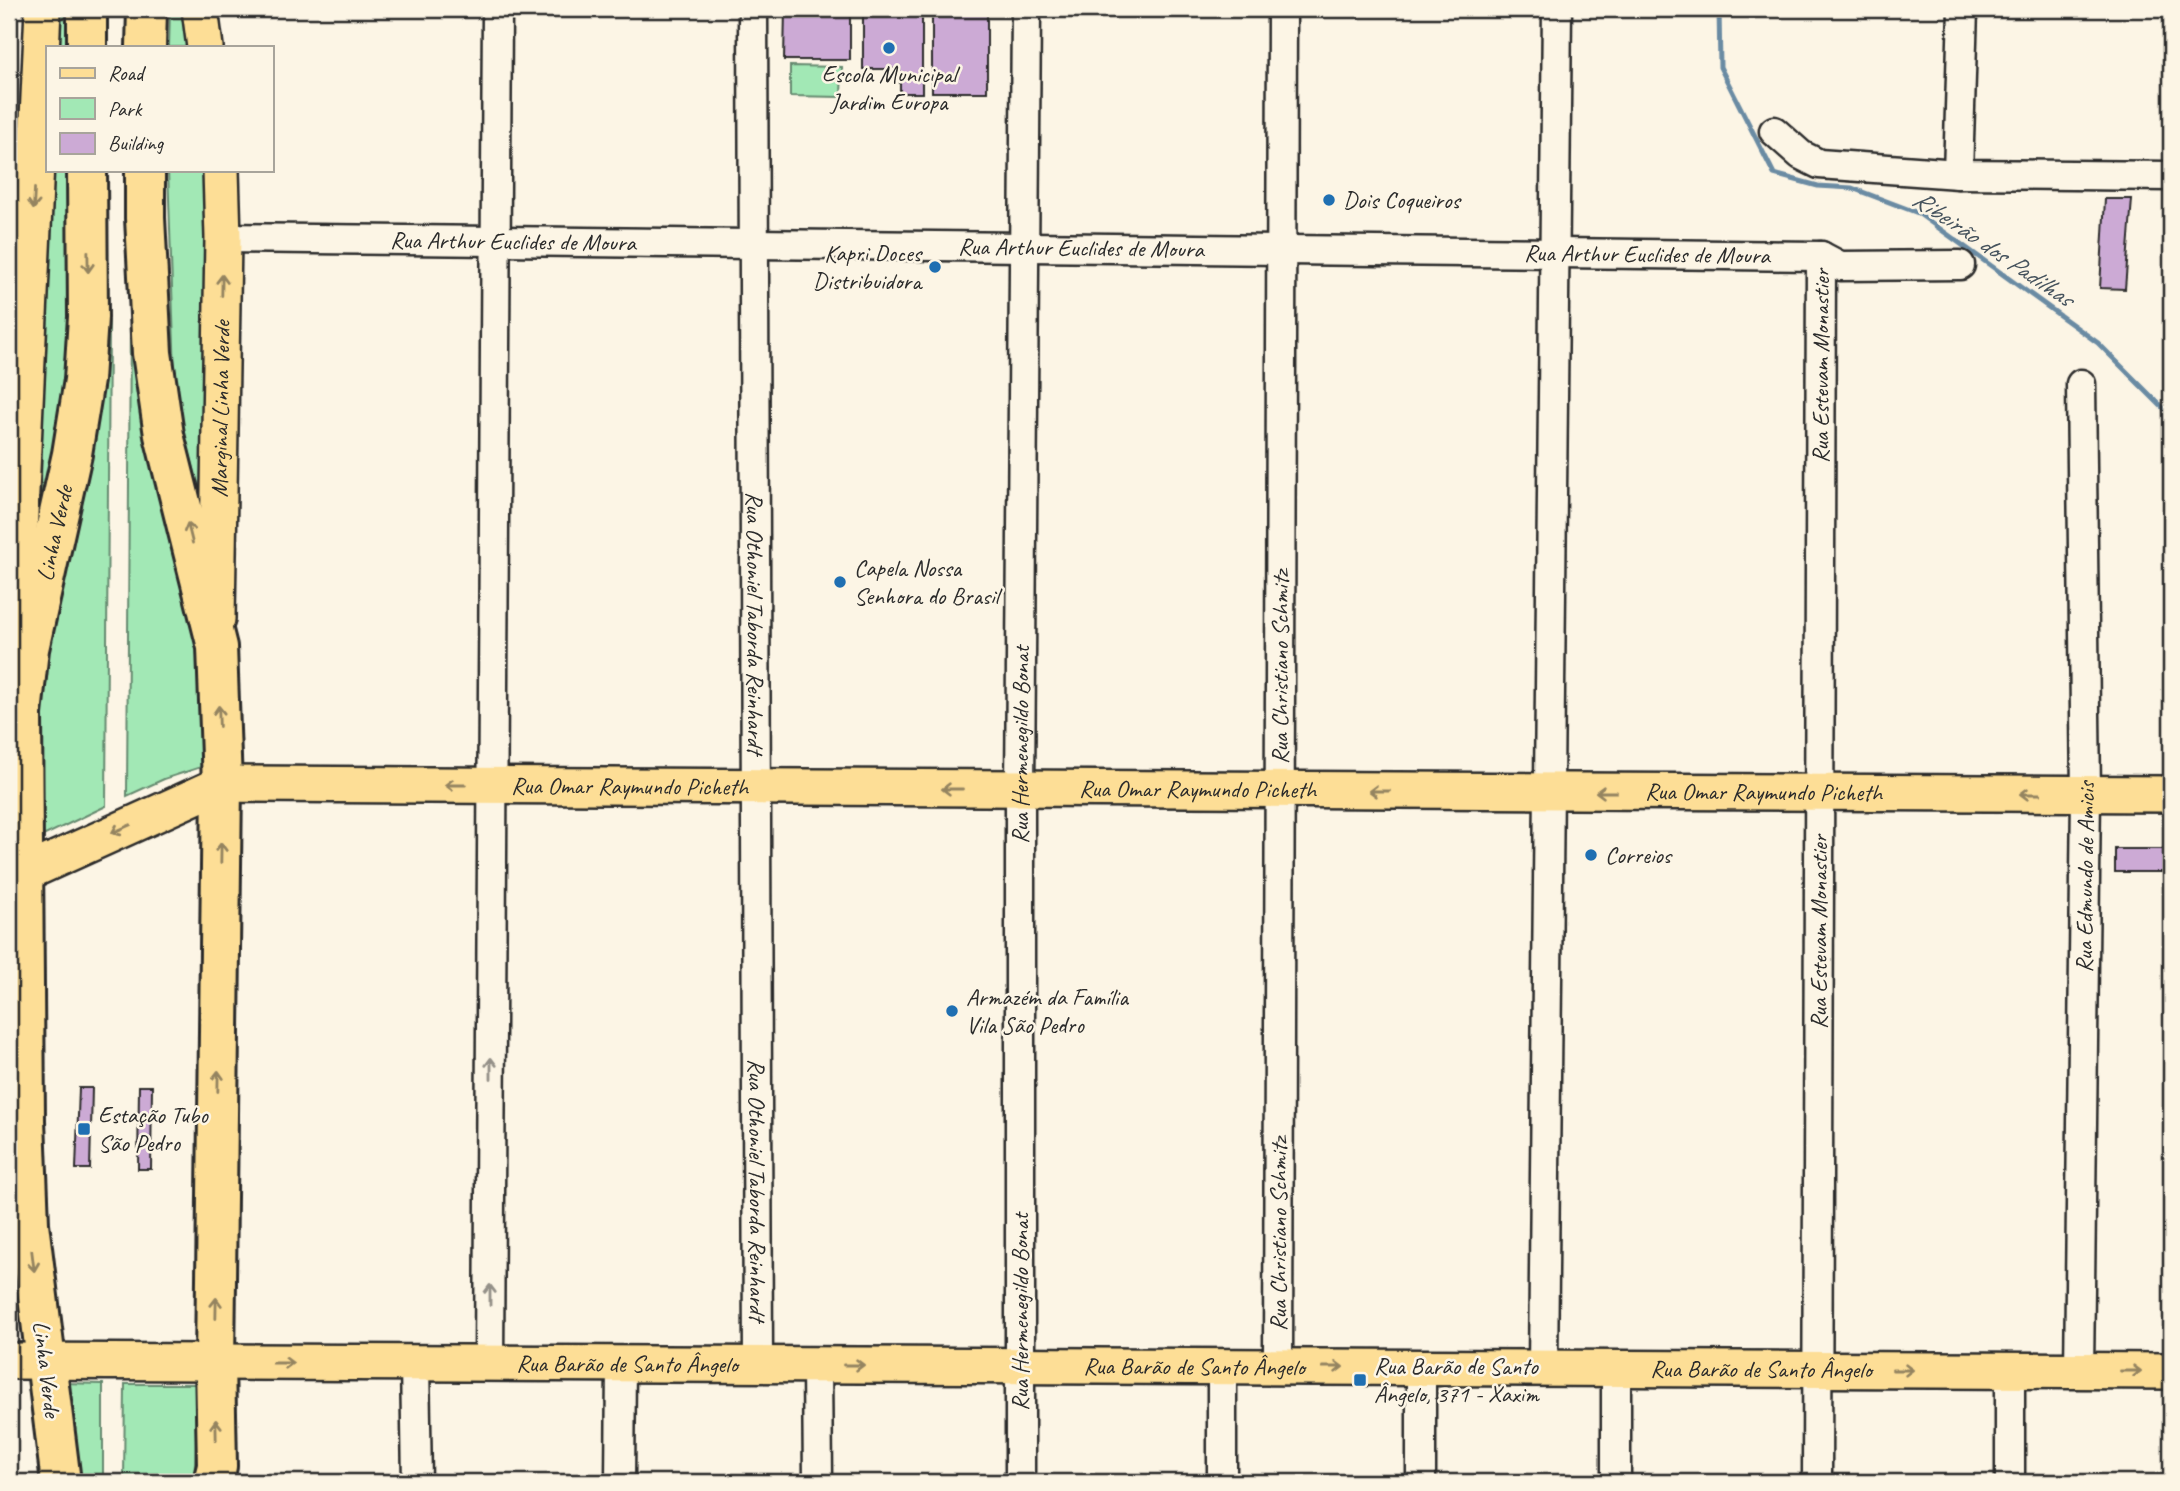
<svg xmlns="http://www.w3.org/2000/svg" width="2180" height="1491" viewBox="0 0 2180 1491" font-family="Caveat,sans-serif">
  <rect width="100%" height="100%" fill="#fcf5e5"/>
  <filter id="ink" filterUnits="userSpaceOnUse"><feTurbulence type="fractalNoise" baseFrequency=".0143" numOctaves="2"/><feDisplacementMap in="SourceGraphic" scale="14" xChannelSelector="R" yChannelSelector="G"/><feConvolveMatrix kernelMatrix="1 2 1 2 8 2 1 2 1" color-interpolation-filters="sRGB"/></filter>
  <g filter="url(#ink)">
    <!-- green -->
    <path fill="#a2e8b5" stroke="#668a70" stroke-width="2" d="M54,9H76V47H52Z
      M170,9H188L189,47H169Z
      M790,66L842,67L841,97L790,96Z
      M45,157L47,170H75L74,315L59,441L38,527L33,514L41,499Z
      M168,170H207L205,509L176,403Z
      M102,321H109L106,806L41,837L40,678Z
      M130,321H137L198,643L203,716L201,767L164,779L127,796Z
      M61,1383L103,1384V1482H74Z
      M125,1384H199L194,1482H124Z"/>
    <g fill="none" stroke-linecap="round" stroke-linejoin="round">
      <!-- stream -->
      <path stroke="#6b8ba3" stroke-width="5" d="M1719,9L1720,67L1774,174L1818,186L1852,188L1918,213L2098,343L2162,407L2171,413"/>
    </g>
    <!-- building -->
    <path fill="#ccaad5" stroke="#2b2b2b" stroke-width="2" d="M785,9H850V60H784Z
      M863,9H922V93H900V69H863Z
      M932,9H987V92H932Z
      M2105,199H2132L2125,289L2100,288Z
      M2115,849H2171V872H2115Z
      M139,1086H152L151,1169H138Z
      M79,1088H92L90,1169H76Z"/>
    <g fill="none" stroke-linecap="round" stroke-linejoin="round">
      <defs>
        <g id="minor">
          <path id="s1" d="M753,9L758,1365"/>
          <path d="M1774,131L1801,155L1819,164L1958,174L2171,176"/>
          <path d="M1958,174L1963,9"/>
          <path id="s2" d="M223,238L1821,256L1840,266L1960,265"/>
          <path d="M415,1363L417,1482"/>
          <path d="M489,1364L497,9"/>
          <path d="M817,1365L818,1482"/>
          <path id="s3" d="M1278,1367L1282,9"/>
          <path d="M1421,1367V1482"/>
          <path d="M1543,1368L1557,9"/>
          <path d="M1616,1368V1482"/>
          <path id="s4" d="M2079,1371L2086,794L2081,384"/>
          <path d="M620,1482L621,1364"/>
          <path id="s5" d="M1020,1482V789L1026,9"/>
          <path d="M1222,1482V1367"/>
          <path id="s6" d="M1817,1482L1821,256"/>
          <path d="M2010,1482V1370"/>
        </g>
        <g id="major">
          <path d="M200,9L205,47"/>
          <path id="s7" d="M217,619L223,238L221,170"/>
          <path d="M29,649L16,601L43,9"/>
          <path id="s8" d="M23,874L222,784L2171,794"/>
          <path id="s9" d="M9,1361L2171,1371"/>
        </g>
        <g id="highway">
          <path d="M87,47V9"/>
          <path d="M146,47L147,9"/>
          <path d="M145,170V218L152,353L164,435L217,647L222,784L215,1362L217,1466L213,1482"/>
          <path id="s10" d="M61,1482L29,1224L25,1120L22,714L29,649L72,454L84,380L88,317L87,170"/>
        </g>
      </defs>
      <!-- minor casing -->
      <use href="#minor" stroke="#2b2b2b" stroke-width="33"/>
      <!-- major casing -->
      <use href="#major" stroke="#2b2b2b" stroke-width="40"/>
      <!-- highway casing -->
      <use href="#highway" stroke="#2b2b2b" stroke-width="44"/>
      <!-- minor -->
      <use href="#minor" stroke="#fcf5e5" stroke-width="28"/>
      <!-- major -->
      <use href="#major" stroke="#fdde96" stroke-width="35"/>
      <!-- highway -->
      <use href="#highway" stroke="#fdde96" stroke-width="38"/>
    </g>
    <!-- one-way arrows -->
    <defs><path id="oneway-shaft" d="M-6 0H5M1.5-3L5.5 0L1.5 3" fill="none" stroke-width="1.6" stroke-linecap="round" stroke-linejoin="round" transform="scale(1.75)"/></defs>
    <g stroke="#948460">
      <use href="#oneway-shaft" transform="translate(34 199) rotate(93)"/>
      <use href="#oneway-shaft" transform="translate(88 262) rotate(89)"/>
      <use href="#oneway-shaft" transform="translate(222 285) rotate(-89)"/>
      <use href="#oneway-shaft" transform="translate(190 533) rotate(-104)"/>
      <use href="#oneway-shaft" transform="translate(219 716) rotate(-92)"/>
      <use href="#oneway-shaft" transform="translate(455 785) rotate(-180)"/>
      <use href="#oneway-shaft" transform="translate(952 789) rotate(-180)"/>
      <use href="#oneway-shaft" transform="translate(1379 791) rotate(-180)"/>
      <use href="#oneway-shaft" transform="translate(1606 792) rotate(-180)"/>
      <use href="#oneway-shaft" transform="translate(2030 794) rotate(-180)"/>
      <use href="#oneway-shaft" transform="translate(121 829) rotate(156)"/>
      <use href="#oneway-shaft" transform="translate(221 853) rotate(-89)"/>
      <use href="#oneway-shaft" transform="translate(218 1081) rotate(-89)"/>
      <use href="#oneway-shaft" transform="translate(33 1261) rotate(83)"/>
      <use href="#oneway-shaft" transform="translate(216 1308) rotate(-89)"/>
      <use href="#oneway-shaft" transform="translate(283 1363)"/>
      <use href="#oneway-shaft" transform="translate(854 1365)"/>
      <use href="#oneway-shaft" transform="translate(1333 1367)"/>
      <use href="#oneway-shaft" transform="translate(1903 1370)"/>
      <use href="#oneway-shaft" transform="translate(2131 1371)"/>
      <use href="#oneway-shaft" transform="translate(216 1430) rotate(-91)"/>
    </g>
    <g stroke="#949088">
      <use href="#oneway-shaft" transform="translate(491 1068) rotate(-90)"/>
      <use href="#oneway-shaft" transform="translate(490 1295) rotate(-90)"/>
    </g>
  </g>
  <!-- markers -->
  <g fill="#1f6fb2" stroke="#fcf5e5" stroke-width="2.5">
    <circle cx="889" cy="48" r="7"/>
    <circle cx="1329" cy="200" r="7"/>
    <circle cx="935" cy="267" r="7"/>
    <circle cx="840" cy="582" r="7"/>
    <circle cx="1591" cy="855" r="7"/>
    <circle cx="952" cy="1011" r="7"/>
    <rect x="77" y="1122" width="14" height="14" rx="3.5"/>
    <rect x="1353" y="1373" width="14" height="14" rx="3.5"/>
  </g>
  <g text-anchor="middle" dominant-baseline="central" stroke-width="5" stroke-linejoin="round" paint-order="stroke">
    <!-- poi labels -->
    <g font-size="24" fill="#2b2b2b" stroke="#fcf5e5" text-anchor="start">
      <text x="889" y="74" text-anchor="middle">Escola Municipal<tspan x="889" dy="28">Jardim Europa</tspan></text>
      <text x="1343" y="200">Dois Coqueiros</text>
      <text x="921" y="253" text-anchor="end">Kapri Doces<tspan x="921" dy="28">Distribuidora</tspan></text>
      <text x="854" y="568">Capela Nossa<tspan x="854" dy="28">Senhora do Brasil</tspan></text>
      <text x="1605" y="855">Correios</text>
      <text x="966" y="997">Armazém da Família<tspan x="966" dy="28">Vila São Pedro</tspan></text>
      <text x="98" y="1115">Estação Tubo<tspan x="98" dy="28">São Pedro</tspan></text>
      <text x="1374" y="1366">Rua Barão de Santo<tspan x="1374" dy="28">Ângelo, 371 - Xaxim</tspan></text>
    </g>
    <!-- street labels -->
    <g font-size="24" fill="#2b2b2b" stroke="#fcf5e5">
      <text stroke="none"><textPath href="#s2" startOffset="290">Rua Arthur Euclides de Moura</textPath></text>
      <text stroke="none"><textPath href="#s2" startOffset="858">Rua Arthur Euclides de Moura</textPath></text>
      <text stroke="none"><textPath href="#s2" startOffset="1424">Rua Arthur Euclides de Moura</textPath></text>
      <text stroke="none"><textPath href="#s6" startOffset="1116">Rua Estevam Monastier</textPath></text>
      <text stroke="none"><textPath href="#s7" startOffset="210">Marginal Linha Verde</textPath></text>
      <text stroke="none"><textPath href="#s10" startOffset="954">Linha Verde</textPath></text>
      <text stroke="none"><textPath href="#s1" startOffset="614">Rua Othoniel Taborda Reinhardt</textPath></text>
      <text stroke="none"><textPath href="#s3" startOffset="700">Rua Christiano Schmitz</textPath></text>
      <text stroke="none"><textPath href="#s5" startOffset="737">Rua Hermenegildo Bonat</textPath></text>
      <text stroke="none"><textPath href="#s8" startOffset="626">Rua Omar Raymundo Picheth</textPath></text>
      <text stroke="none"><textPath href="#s8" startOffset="1194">Rua Omar Raymundo Picheth</textPath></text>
      <text stroke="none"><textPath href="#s8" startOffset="1760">Rua Omar Raymundo Picheth</textPath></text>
      <text stroke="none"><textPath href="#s4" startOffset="494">Rua Edmundo de Amicis</textPath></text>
      <text stroke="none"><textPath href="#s6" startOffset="550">Rua Estevam Monastier</textPath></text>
      <text stroke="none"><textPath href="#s1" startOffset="1181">Rua Othoniel Taborda Reinhardt</textPath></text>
      <text stroke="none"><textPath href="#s3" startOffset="133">Rua Christiano Schmitz</textPath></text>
      <text transform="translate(1020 1312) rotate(-90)">Rua Hermenegildo Bonat</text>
      <text stroke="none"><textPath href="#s9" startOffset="618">Rua Barão de Santo Ângelo</textPath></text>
      <text stroke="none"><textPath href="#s9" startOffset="1185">Rua Barão de Santo Ângelo</textPath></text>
      <text transform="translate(47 1369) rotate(83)">Linha Verde</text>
      <text stroke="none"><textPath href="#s9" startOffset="1752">Rua Barão de Santo Ângelo</textPath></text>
    </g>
    <!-- water labels -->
    <g font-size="26" font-style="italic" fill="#46535d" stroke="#fcf5e5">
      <text transform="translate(1993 248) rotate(34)">Ribeirão dos Padilhas</text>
    </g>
  </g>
  <!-- margin -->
  <rect width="2180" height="1491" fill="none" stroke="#fcf5e5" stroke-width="35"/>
  <rect x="18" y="18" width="2145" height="1456" fill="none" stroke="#2b2b2b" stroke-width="2.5" filter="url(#ink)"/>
  <!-- legend -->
  <rect x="46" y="46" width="228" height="126" fill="#fcf5e5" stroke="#a8a49b" stroke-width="2"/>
  <rect x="60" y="68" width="35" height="10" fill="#fdde96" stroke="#a8a49b" stroke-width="2"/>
  <text x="108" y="80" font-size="21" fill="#2b2b2b">Road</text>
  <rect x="60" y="98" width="35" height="21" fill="#a2e8b5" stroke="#a8a49b" stroke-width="2"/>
  <text x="108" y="116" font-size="21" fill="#2b2b2b">Park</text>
  <rect x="60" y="133" width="35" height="21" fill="#ccaad5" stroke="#a8a49b" stroke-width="2"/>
  <text x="108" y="150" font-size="21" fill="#2b2b2b">Building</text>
</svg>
